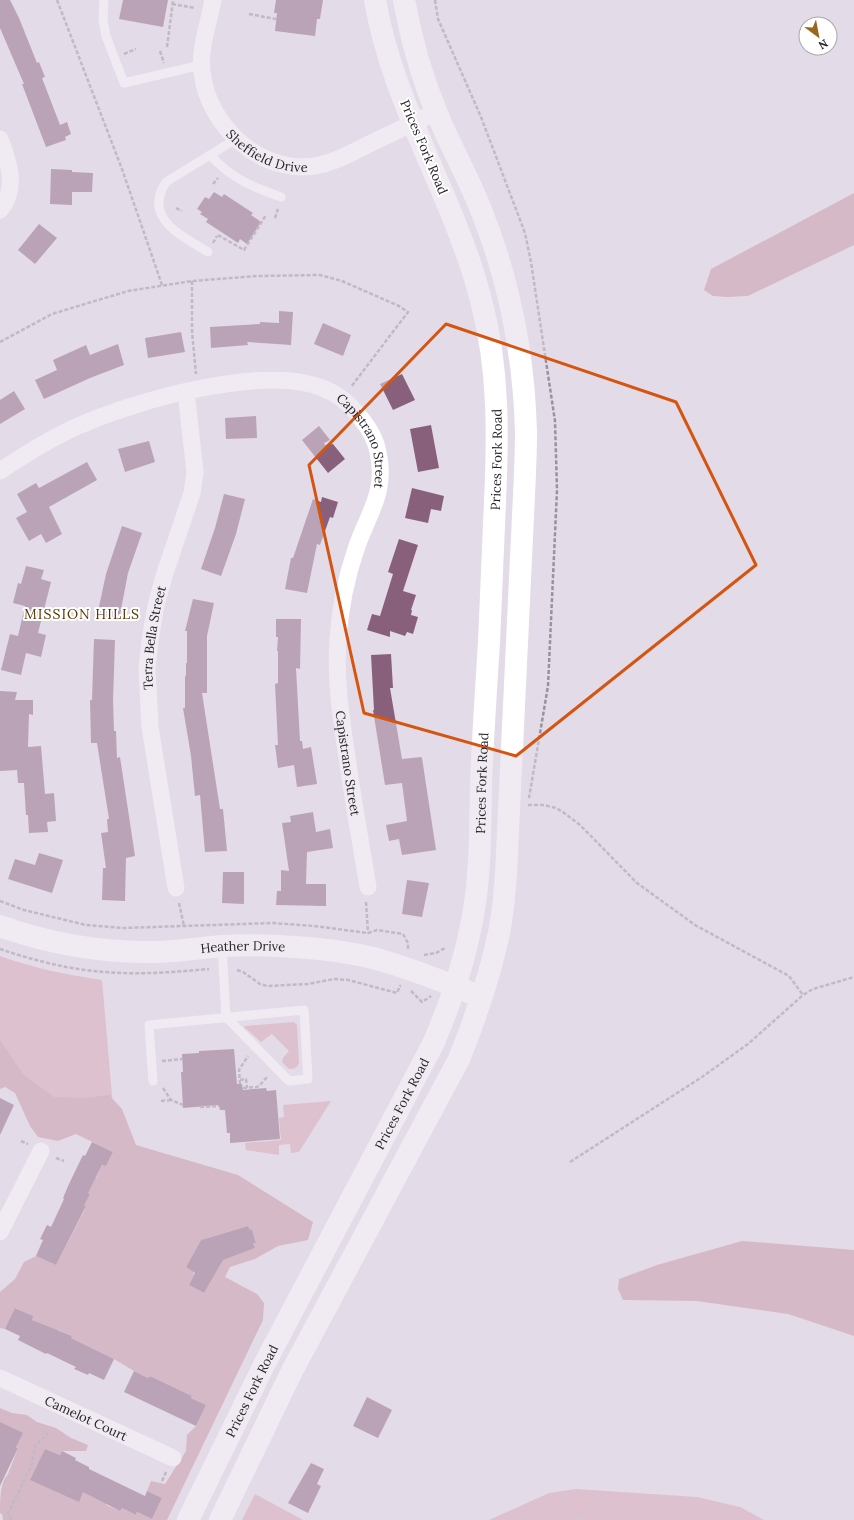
<svg xmlns="http://www.w3.org/2000/svg" width="854" height="1520" viewBox="0 0 854 1520" font-family="Lora,serif">
  <rect width="100%" height="100%" fill="#e4dbe8"/>
  <!-- green -->
  <path fill="#d6a2af" d="M0,956C33,968 67,975 102,980L115,1130L0,1077Z
    M294,1022L297,1025L299,1063C297,1068 294,1069 289,1069L282,1062L283,1058L289,1051L272,1034L261,1042L244,1027L245,1026Z
    M331,1101L299,1152L291,1153L290,1144L279,1145V1155L246,1150L245,1143L281,1140L279,1118L284,1117L283,1105Z
    M576,1489L697,1497L740,1507L764,1520H489L549,1493Z
    M255,1494L303,1520H242Z"/>
  <!-- forest -->
  <path fill="#c5919e" fill-rule="evenodd" d="M854,193V245L748,296L727,297L713,296L704,290L711,269Z
    M0,1040L24,1075L54,1097L84,1098L109,1095L122,1109L136,1145L238,1175L313,1222L308,1240L278,1246L255,1259L230,1267L225,1277L257,1294L264,1303L263,1320L167,1520H3L2,1514L0,1513C0,1499 0,1482 8,1474L18,1448L0,1428V1408L12,1413L27,1415L37,1422L56,1428L71,1438L88,1445L86,1451H62L60,1455L45,1449L37,1467C60,1480 82,1493 108,1501L106,1505L120,1511L122,1508L136,1515L137,1512L152,1519L162,1498L147,1491L151,1481L165,1484L186,1451L187,1435L196,1426L206,1405L191,1398L192,1396L150,1376L148,1378L134,1371L114,1359L71,1338L72,1336L58,1330L56,1333L42,1325L29,1318L30,1315L16,1308L5,1329L0,1328V1292L15,1279L24,1262L36,1256L56,1265L85,1209L83,1208L90,1194L87,1192L94,1178H96L102,1165L106,1166L113,1152L76,1134L58,1141L38,1137L30,1126L15,1093L5,1087L0,1089ZM248,1226L250,1230L252,1229L256,1242L253,1243L255,1248L218,1261V1268L204,1293L189,1285L194,1275L193,1271L186,1267L201,1240Z
    M742,1241L854,1250V1336L788,1314L696,1301L623,1300L618,1289L619,1279L657,1265Z"/>
  <g fill="none" stroke-linecap="round" stroke-linejoin="round">
    <!-- stream -->
    <path stroke="#a8b6e2" stroke-width="4.5" d="M579,1520H580"/>
  </g>
  <!-- building -->
  <path fill="#89607c" d="M0,0H10L19,18L37,63L39,62L45,77L42,78L60,125L67,122L71,134L65,137L66,140L46,147L22,84H24L0,28Z
    M123,0H168L163,27L119,19Z
    M276,0H323L320,19H317L315,36L275,31L277,13H274Z
    M51,169L72,170V172L93,173L92,192H72V205L50,204Z
    M214,192L222,197L224,194L253,213L251,215L261,222L247,244L240,239L238,243L206,222L208,219L200,214L202,212L197,209L205,197L209,199Z
    M39,224L57,238L35,264L18,250Z
    M279,311L293,312L291,345L247,342L248,345L211,348L210,327L260,324V322L279,323Z
    M323,323L351,335L343,356L314,344Z
    M181,332L185,352L148,358L145,338Z
    M118,344L124,365L90,378L44,399L35,380L57,370L53,360L86,345L90,355Z
    M402,374L415,400L393,410L380,384Z
    M14,391L25,409L0,424V400Z
    M256,416L257,438L226,439L225,418Z
    M431,425L439,468L418,472L410,429Z
    M319,426L330,440L324,443L325,445L333,444L345,459L328,473L302,440Z
    M149,441L155,462L125,472L118,449Z
    M87,462L97,480L49,507L62,534L46,543L41,534L29,541L16,518L27,512L17,494L36,483L39,488Z
    M412,488L444,496L441,511L431,509L428,523L405,518Z
    M224,494L245,499L236,534L221,576L201,569L215,528Z
    M322,497L338,502L333,518L330,517L320,545L317,544L307,593L285,589L291,558H293L313,499L321,502Z
    M122,526L142,533L128,573L119,620L97,616L106,574Z
    M399,539L418,545L403,591L416,595L411,610H412L411,615L418,617L413,634L407,632L405,636L390,631V637L367,630L372,614L380,616L393,574L388,572Z
    M26,566L44,570L41,579L51,582L38,633L46,635L41,657L26,653L21,675L1,670L10,634L18,636L25,606L13,603L18,583L21,584Z
    M193,599L214,603L207,636V693H202L220,809H223L227,851L205,852L200,795L195,796L191,756L183,708H185V676H186V663H187V631H185Z
    M276,619H301L300,669L296,668L300,741H302L303,749L311,747L317,784L297,787L294,765L278,768L275,745H278L275,684L278,683V651H277L278,637H276Z
    M94,639L115,640L113,700L114,731H116L117,758L120,757L135,856L126,858L125,901L102,900L103,868H106L101,833L108,832L107,819H109L97,743H91L90,700H92Z
    M391,654L393,688H390L402,759L421,757L422,758L436,850L402,855L399,839L389,841L386,825L407,821L402,783L385,785L373,710H374L371,655Z
    M0,691L17,692L15,700H33V715L29,714L28,747L41,746L45,794L54,793L56,821L47,822L48,832L29,833L28,815H26L24,783H18L17,770L0,771Z
    M313,812L316,832L330,829L333,848L307,852L306,884H326V906L276,905L277,891H281V870L289,871L282,823L291,822L290,816Z
    M39,853L63,860L52,893L8,879L15,859L35,865Z
    M223,872H244V904L222,903Z
    M407,880L429,883L422,917L402,914Z
    M234,1049L237,1084H242L243,1090L266,1088L267,1091L276,1090L280,1139L230,1143V1133H227L225,1110H220L219,1105L183,1108L181,1072H183L182,1054L199,1053V1051Z
    M0,1098L14,1105L0,1135Z
    M92,1142L113,1152L106,1166L102,1165L88,1193L90,1194L84,1206H86L56,1265L36,1256L43,1240L40,1239L47,1225L51,1227L64,1199L63,1198L69,1184L83,1155L85,1156Z
    M248,1226L250,1230L252,1229L256,1243H253L255,1248L223,1260L204,1293L189,1285L195,1273L186,1267L201,1240Z
    M15,1308L33,1316L32,1320L72,1336L71,1338L114,1359L104,1380L89,1373L88,1375L74,1369L76,1367L47,1353L46,1354L18,1340L20,1336L5,1329Z
    M134,1371L148,1378L150,1376L192,1396L191,1398L206,1405L196,1426L124,1392Z
    M367,1397L392,1410L378,1438L353,1426Z
    M0,1422L23,1433L16,1447L18,1448L0,1486Z
    M45,1449L60,1455L62,1451L76,1458L75,1460L89,1467V1469L145,1496L147,1491L162,1498L152,1519L137,1512L136,1515L122,1508L120,1511L83,1492L79,1502L30,1480Z
    M311,1463L324,1469L317,1484L321,1486L308,1513L288,1503Z"/>
  <g fill="none" stroke-linecap="round" stroke-linejoin="round">
    <!-- path -->
    <path stroke="#98929b" stroke-width="2.5" stroke-dasharray="4 2" stroke-linecap="butt" d="M57,0L122,169L162,285
      M435,0L438,19L481,117L525,233L531,262L555,421L557,490L548,686L529,798
      M172,4L195,8
      M249,14L276,19
      M167,47L173,1
      M160,51L164,63
      M124,54L136,49
      M213,184L218,178
      M176,208L182,211
      M275,218L278,209
      M218,235L244,250L266,215
      M213,243L217,236
      M192,281V332L196,374
      M0,342L52,314L128,291L192,281L257,276L320,275L342,281L399,306L408,312L351,387
      M528,805H544L556,808L563,812L580,825L637,883L695,925L789,976L803,995
      M0,901L24,910L86,925L123,928L273,923L314,926L368,933L377,930L403,934L408,943V950
      M366,902L368,933
      M179,903L184,926
      M0,949C32,960 71,970 105,972C140,975 175,972 209,969
      M424,955L436,953L445,948
      M237,970L243,972L260,984L267,986L308,984L334,979L348,980L397,993L400,986H401
      M411,991L422,1002L431,996
      M162,1061L182,1059
      M240,1080L246,1079L247,1088
      M240,1084L239,1070L248,1056
      M163,1088L171,1100L183,1105
      M243,1088L257,1087L260,1085L267,1077
      M161,1101L171,1100
      M200,1107L219,1106
      M21,1141L28,1144
      M56,1158L64,1161
      M570,1162L702,1077L748,1044L803,995L813,989L854,977
      M162,1481L166,1472
      M11,1520L8,1513L32,1464L35,1446L48,1433"/>
    <!-- lane -->
    <path stroke="#fff" stroke-width="9" d="M104,0L103,20L106,36L124,83L201,65
      M210,155C231,178 252,187 281,197
      M208,252C183,236 142,219 166,182L236,139
      M153,1081L149,1025L304,1010L308,1079L289,1081L226,1017L222,946"/>
    <!-- street -->
    <g stroke="#fff" stroke-width="17">
      <path id="s1" d="M213,0C209,23 199,48 202,71C207,127 265,180 324,164C338,160 352,153 365,146C389,135 413,123 436,112"/>
      <path d="M0,139C9,162 18,189 0,210"/>
      <path id="s2" d="M0,471C24,455 49,439 76,427C133,401 268,362 327,390C343,397 353,408 363,421C370,430 376,441 378,452C387,493 368,513 356,549C346,578 340,608 338,639C335,679 341,718 347,757C353,800 361,844 368,887"/>
      <path id="s3" d="M176,888L150,727L147,669L150,640L156,605L165,573L192,493L195,472L186,392"/>
      <path d="M0,1232L41,1151"/>
      <path id="s4" d="M0,1378L173,1458"/>
    </g>
    <!-- secondary -->
    <path stroke="#fff" stroke-width="22" id="s5" d="M0,926C51,944 104,953 158,952C179,951 200,948 221,946C245,945 270,945 294,947C326,949 360,953 390,963C421,972 451,985 481,997"/>
    <!-- primary -->
    <g stroke="#fff" stroke-width="22">
      <path id="s6" d="M188,1520L265,1363L433,1044C450,1005 464,964 472,921C481,875 480,829 481,782C483,735 486,689 489,642C491,595 493,549 495,502C498,435 499,370 482,304C456,199 393,107 375,0"/>
      <path d="M220,1520L292,1371L459,1059C476,1017 491,973 500,928C503,910 505,892 506,874L524,495C525,474 526,453 526,432C524,358 510,284 483,215C470,180 450,146 436,111C421,75 411,38 404,0"/>
    </g>
  </g>
  <!-- marked area -->
  <path d="M0 0H854V1520H0ZM446,324L676,402L756,565L516,756L364,713L309,465Z" fill="#e4dbe8" fill-opacity=".55" fill-rule="evenodd"/>
  <path fill="none" stroke="#d5540f" stroke-width="3" stroke-linejoin="round" d="M446,324L676,402L756,565L516,756L364,713L309,465Z"/>
  <g text-anchor="middle" dominant-baseline="central" stroke-width="4" stroke-linejoin="round" paint-order="stroke">
    <!-- street labels -->
    <g font-size="13" fill="#28252a" stroke="#fff">
      <text stroke="none"><textPath href="#s1" startOffset="184">Sheffield Drive</textPath></text>
      <text transform="translate(424 147) rotate(67)">Prices Fork Road</text>
      <text stroke="none"><textPath href="#s2" startOffset="413">Capistrano Street</textPath></text>
      <text stroke="none"><textPath href="#s6" startOffset="1127">Prices Fork Road</textPath></text>
      <text stroke="none"><textPath href="#s3" startOffset="253">Terra Bella Street</textPath></text>
      <text stroke="none"><textPath href="#s2" startOffset="748">Capistrano Street</textPath></text>
      <text stroke="none"><textPath href="#s6" startOffset="803">Prices Fork Road</textPath></text>
      <text stroke="none"><textPath href="#s5" startOffset="246">Heather Drive</textPath></text>
      <text stroke="none"><textPath href="#s6" startOffset="468">Prices Fork Road</textPath></text>
      <text stroke="none"><textPath href="#s6" startOffset="144">Prices Fork Road</textPath></text>
      <text stroke="none"><textPath href="#s4" startOffset="95">Camelot Court</textPath></text>
    </g>
    <!-- neighbourhood labels -->
    <g font-size="14" letter-spacing="1" fill="#593600" stroke="#fff">
      <text x="82" y="614">MISSION HILLS</text>
    </g>
  </g>
  <!-- north arrow -->
  <g transform="translate(818 36) rotate(148)"><circle r="19" fill="#ffffff" stroke="#a9a8aa"/>
  <path d="M0-3L7 15L0 10L-7 15Z" fill="#9a661c"/>
  <text y="-6" font-size="11" font-weight="bold" text-anchor="middle" fill="#28252a">N</text>
  </g>
</svg>
